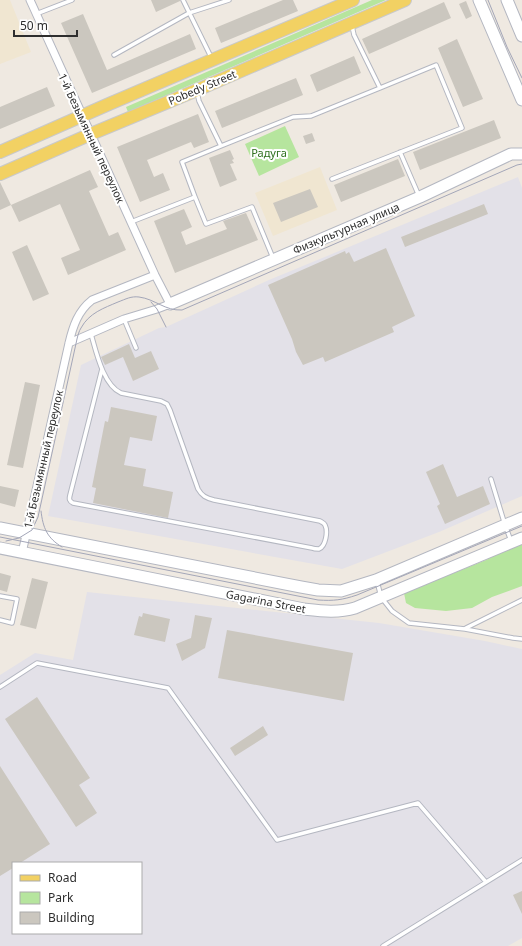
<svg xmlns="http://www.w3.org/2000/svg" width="522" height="946" viewBox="0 0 522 946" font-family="'Noto Sans',sans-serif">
  <rect width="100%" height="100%" fill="#efe9e1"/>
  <!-- industrial -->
  <path fill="#e3e1e8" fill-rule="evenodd" d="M518,177L522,188V496L439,532L342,569L48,516L81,365L159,328L166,327L269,280Z
    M87,592L379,623L485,641L522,649V938L508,946H0V675L35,653L73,660ZM13,863H141V933H13Z"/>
  <!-- education -->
  <path fill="#f0e6d1" d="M0,0H10L31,52L0,64Z
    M320,167L337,210L273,236L255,193Z"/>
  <!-- green -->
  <path fill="#b6e59e" d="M372,0H386L128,112L126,107Z
    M285,126L299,157L259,176L245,144Z
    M522,541V586L492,597L472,608L446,611L415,608L406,603L404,593L486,560Z"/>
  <!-- building -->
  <path fill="#cbc7bf" d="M151,0H180V1L156,12Z
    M283,0H293L298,11L221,43L215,28Z
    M466,1L472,16L466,19L459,4Z
    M444,2L451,18L369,54L362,39Z
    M83,14L107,70L190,34L196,49L92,93L61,23Z
    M457,39L483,99L463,107L438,48Z
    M354,56L361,73L317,92L310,75Z
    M296,78L303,95L222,128L215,111Z
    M47,87L55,106L0,129V107Z
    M198,114L209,142L194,148L191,142L147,160L154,177L163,173L170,190L140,202L117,147Z
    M494,120L501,138L420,170L413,152Z
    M312,133L315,141L306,144L303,136Z
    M230,150L234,159L232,160L234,163L230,164L237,180L220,187L209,158Z
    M398,159L405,176L341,202L334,185Z
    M90,170L98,187L89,191L109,236L118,232L126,250L68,275L61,258L80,250L60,204L19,222L11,205Z
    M0,182L11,205L0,210Z
    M310,189L318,207L281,222L273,203Z
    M484,204L488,214L405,247L401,237Z
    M184,209L192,227L181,232L186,245L227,229L223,221L246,213L258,240L175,273L154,221Z
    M27,245L49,294L33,301L12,252Z
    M386,248L415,316L392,327L394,332L325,362L323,357L303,365L296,352L292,339L268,285L345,251L346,254L349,252L354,262Z
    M129,344L135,358L151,351L159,369L133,381L123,357L105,365L101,357Z
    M25,382L40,385L23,468L7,465Z
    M111,407L157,416L152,441L130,437L124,465L146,469L143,486L173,492L168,518L93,503L96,488L92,487L105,421L108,422Z
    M443,464L457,497L483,486L490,504L445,524L437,506L440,504L426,472Z
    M0,486L19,490L15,507L0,503Z
    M0,573L11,576L7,592L0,590Z
    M32,578L48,582L36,629L20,625Z
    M143,613L170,619L165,642L134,635L139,616L142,617Z
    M195,615L212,618L205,648L182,661L176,644L191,638Z
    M227,630L353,653L344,701L218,678Z
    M37,697L90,778L79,785L97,813L76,827L5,719Z
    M263,726L268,735L235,756L230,748Z
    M0,766L50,844L20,863H13V868L0,876Z
    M522,891V914L513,895Z"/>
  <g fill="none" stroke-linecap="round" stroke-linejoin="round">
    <defs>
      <path id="service" d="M183,0L212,59
        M36,14L72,0
        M114,55L189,13L229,0
        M221,146L293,117L311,116L380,88L354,35L352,26
        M400,152L419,196
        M332,179L462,128L436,65L380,88
        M195,197L182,162L221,146L199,101L197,92
        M131,222L195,197L206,224L252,207L273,258
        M124,319L136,348
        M91,334C96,351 103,385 121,393L161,401L167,404L170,410L198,489C202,496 206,498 214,500L320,521C323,523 324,523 325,525C328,531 326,546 319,549C317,549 314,549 312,548L73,503C69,501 69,499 70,495L102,369
        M491,479L505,525L511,541
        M377,581L381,597L392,611L409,623L465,629L513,638L522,639
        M0,596L17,599L12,623L0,620
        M466,628L522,600
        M0,687L37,663L168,688L277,840L418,803L486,882
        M383,946L522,860"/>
      <path id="minor" d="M30,0L155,275L170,304L157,309L124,319L69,343
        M22,553L69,343C73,326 78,311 92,300L155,275"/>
      <path id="secondary" d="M479,0L522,100
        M507,0L522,36
        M170,304L420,197L511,154H522
        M0,528L301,587L318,590L341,591L376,580L522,518
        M0,548L304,609C322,611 338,613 355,608L522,538"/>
      <path id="primary" d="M0,152L109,104L353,0
        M0,174L91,134L197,90L405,0"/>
    </defs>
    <!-- service casing -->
    <use href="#service" stroke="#b4b7c1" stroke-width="5.5"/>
    <!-- minor casing -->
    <use href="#minor" stroke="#b4b7c1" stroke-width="9"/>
    <!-- secondary casing -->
    <use href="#secondary" stroke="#b4b7c1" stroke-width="13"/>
    <!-- primary casing -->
    <use href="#primary" stroke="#c9c9c9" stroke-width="14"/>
    <!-- service -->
    <use href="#service" stroke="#fff" stroke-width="3.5"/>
    <!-- minor -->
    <use href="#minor" stroke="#fff" stroke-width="7"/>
    <!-- secondary -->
    <use href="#secondary" stroke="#fff" stroke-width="11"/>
    <!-- primary -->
    <use href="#primary" stroke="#f2d163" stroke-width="12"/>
    <!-- tram -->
    <path stroke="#a3a6b8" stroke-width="1" d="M488,0L507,47L522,78
      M151,302L157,309L166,327
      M41,511C43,528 47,538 62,547
      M0,537L318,600C334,601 342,600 357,595L522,526
      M6,541L19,538L32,530L38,517L77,339C78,335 79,331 81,328C89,313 104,308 118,302C126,299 131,296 139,297C155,299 165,311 182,310L517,165L522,164"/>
  </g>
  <g text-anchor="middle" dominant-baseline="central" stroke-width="4" stroke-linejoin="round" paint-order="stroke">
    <!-- street labels -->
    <g font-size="11" fill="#2e2e2e" stroke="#fff">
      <text transform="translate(202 87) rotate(-23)">Pobedy Street</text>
      <text transform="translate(92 138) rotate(65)">1-й Безымянный переулок</text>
      <text transform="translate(346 228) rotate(-23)">Физкультурная улица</text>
      <text transform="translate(43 459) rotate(-77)">1-й Безымянный переулок</text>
      <text transform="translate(266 601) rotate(11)">Gagarina Street</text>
    </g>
    <!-- park labels -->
    <g font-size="11" fill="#2c6e1b" stroke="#fff">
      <text x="269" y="152">Радyга</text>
    </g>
  </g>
  <!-- legend -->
  <rect x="12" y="862" width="130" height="72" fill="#ffffff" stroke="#ababab"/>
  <rect x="20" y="875" width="20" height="6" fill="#f2d163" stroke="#ababab"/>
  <text x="48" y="882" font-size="12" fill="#2e2e2e">Road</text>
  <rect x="20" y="892" width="20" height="12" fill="#b6e59e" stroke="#ababab"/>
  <text x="48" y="902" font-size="12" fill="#2e2e2e">Park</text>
  <rect x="20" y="912" width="20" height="12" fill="#cbc7bf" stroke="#ababab"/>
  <text x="48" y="922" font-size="12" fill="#2e2e2e">Building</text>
  <!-- scale -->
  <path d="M14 30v6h63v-6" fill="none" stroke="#2e2e2e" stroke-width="2"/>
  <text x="20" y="30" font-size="12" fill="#2e2e2e" stroke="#ffffff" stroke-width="3" paint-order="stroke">50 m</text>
</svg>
